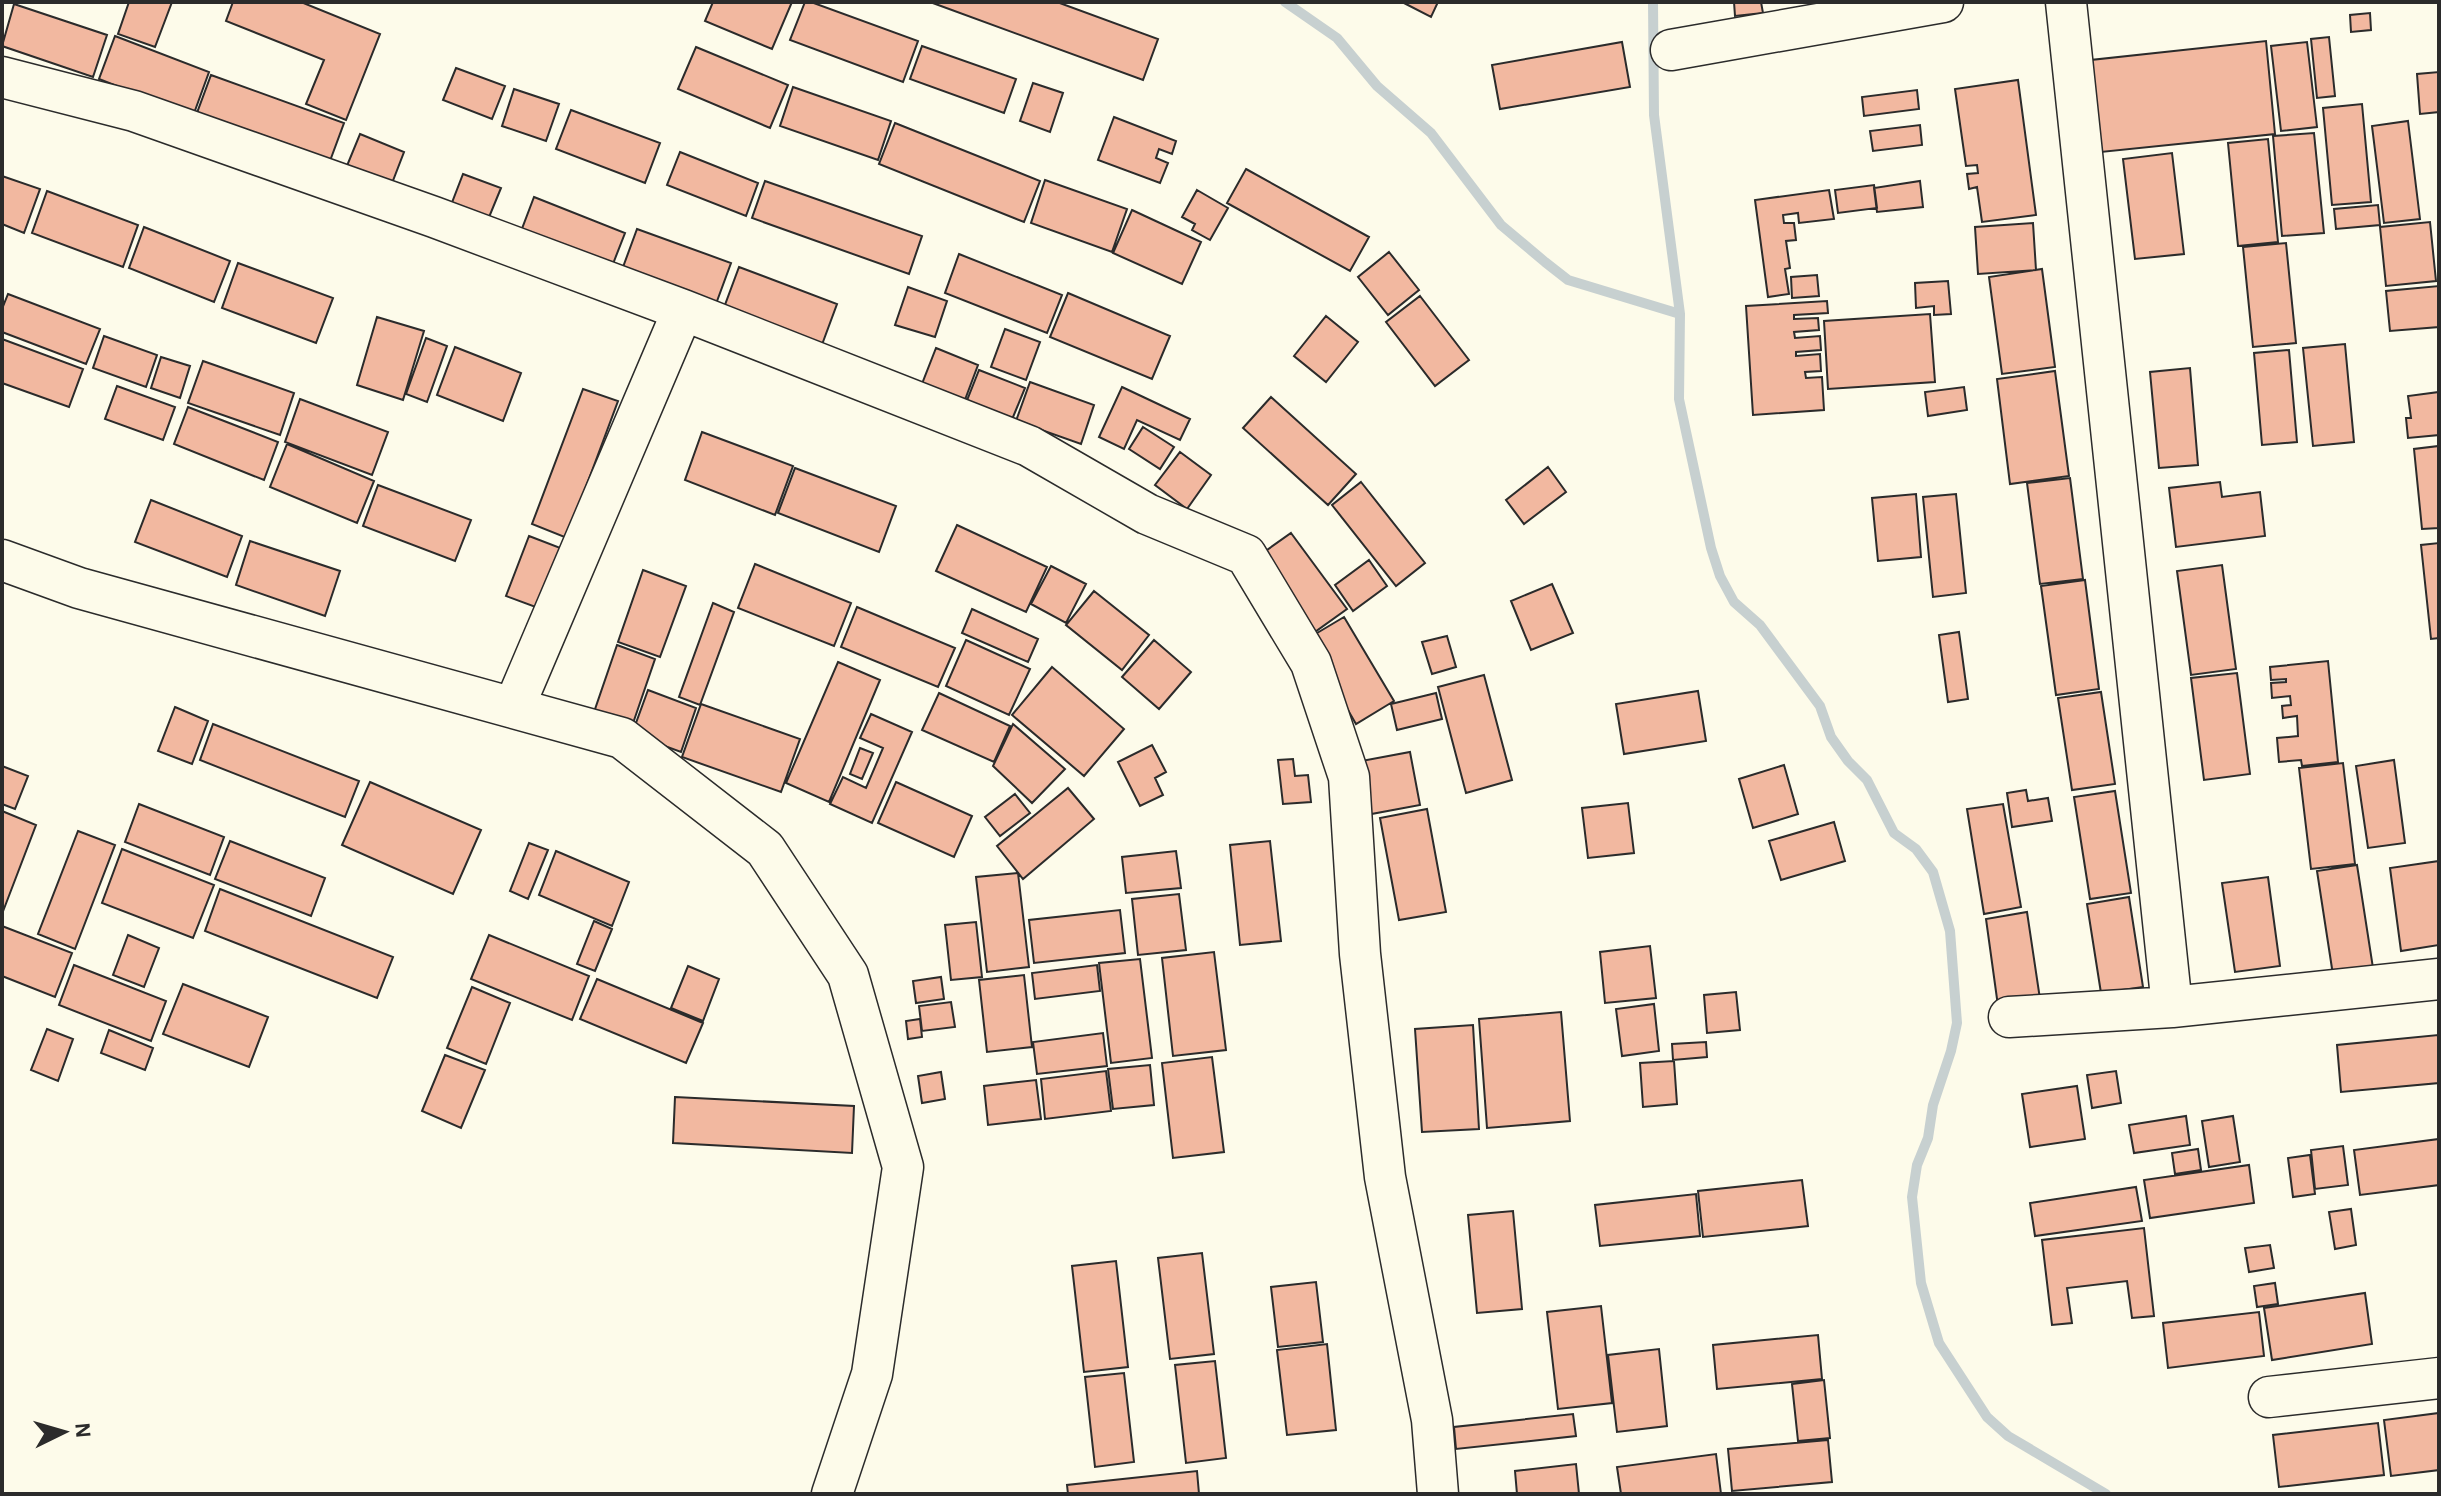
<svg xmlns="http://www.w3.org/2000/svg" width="2441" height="1496" viewBox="0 0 2441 1496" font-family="'Alegreya Sans',sans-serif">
  <rect width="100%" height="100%" fill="#fdfbea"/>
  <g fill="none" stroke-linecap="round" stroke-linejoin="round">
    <!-- stream -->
    <path stroke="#c7d0d0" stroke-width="10" d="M1285,2L1337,38L1377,86L1431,133L1501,225L1545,262L1568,280L1680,314L1679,399L1711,548L1720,576L1734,602L1760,625L1820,706L1831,737L1848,761L1867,780L1894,833L1916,849L1933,872L1950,931L1957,1023L1951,1051L1933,1105L1928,1138L1917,1165L1912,1197L1921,1283L1939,1343L1987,1417L2008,1436L2106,1494
      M1653,2L1654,115L1680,314"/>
  </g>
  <!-- building -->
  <path fill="#f2b8a0" stroke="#2b2b2b" stroke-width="2" d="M129,2H172L155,47L118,34Z
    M233,2H301L380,34L346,120L306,104L324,60L226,21Z
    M713,2H792L772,49L705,21Z
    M805,2H811L918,41L903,82L790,40Z
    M930,2H1057L1158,39L1143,80Z
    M1402,2H1438L1431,17Z
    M1734,2H1761L1763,13L1735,16Z
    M14,4L107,35L93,77L2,46Z
    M2370,13L2371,30L2351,32L2350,15Z
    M115,36L209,72L193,116L99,79Z
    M2329,37L2335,96L2317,98L2311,39Z
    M2266,41L2275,134L2101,152L2091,60Z
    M1622,42L1630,87L1500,109L1492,65Z
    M2307,42L2317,127L2281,131L2271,46Z
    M922,46L1016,79L1004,113L910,79Z
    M696,47L788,85L770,128L678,89Z
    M456,68L505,86L492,119L443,100Z
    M2439,72V112L2420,114L2417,74Z
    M211,75L344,123L327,169L194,121Z
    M2018,80L2036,215L1982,222L1977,187L1969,189L1967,174L1978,173L1977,165L1966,166L1955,89Z
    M1033,83L1063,93L1050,132L1020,121Z
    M793,87L891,121L878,160L780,126Z
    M514,89L559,104L546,141L502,126Z
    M1917,90L1919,109L1864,116L1862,97Z
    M2362,104L2371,202L2332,205L2323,108Z
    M571,110L660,143L645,183L556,149Z
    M1114,117L1176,141L1172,154L1159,149L1156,158L1168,163L1160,183L1098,160Z
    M2408,121L2420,219L2384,223L2372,126Z
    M895,123L1040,181L1024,222L879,164Z
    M1920,125L1922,145L1873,151L1870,131Z
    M2314,133L2324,233L2282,236L2273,136Z
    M360,134L404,152L389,191L344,173Z
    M2268,139L2278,242L2238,246L2228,143Z
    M680,152L758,183L746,216L667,185Z
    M2172,153L2184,254L2135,259L2123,159Z
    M1246,169L1369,237L1350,271L1227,203Z
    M463,174L501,188L485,227L448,213Z
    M2,176L40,189L24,233L2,224Z
    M1045,180L1127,209L1112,252L1031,223Z
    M765,181L922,236L909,274L752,218Z
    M1920,181L1923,207L1877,212L1874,188Z
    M1874,185L1877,208L1838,213L1835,190Z
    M1197,190L1228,208L1210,240L1192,230L1195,224L1182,217Z
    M1829,190L1834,219L1799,223L1798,213L1783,215L1784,223H1794L1796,240L1786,241L1790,268L1785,269L1789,294L1768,297L1755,200Z
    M47,191L138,225L123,267L32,233Z
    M534,197L625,233L611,269L520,234Z
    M2378,205L2380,225L2336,229L2334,209Z
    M1132,210L1201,242L1182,284L1113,253Z
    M2430,222L2436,281L2386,286L2380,227Z
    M2033,223L2036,270L1978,274L1975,227Z
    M144,227L230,261L214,302L129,268Z
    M637,229L731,263L713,312L619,278Z
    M2286,243L2296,343L2253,347L2243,247Z
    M1389,252L1419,290L1388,315L1358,277Z
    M959,254L1062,295L1047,333L945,293Z
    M238,263L333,298L316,343L222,308Z
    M739,267L837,304L820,350L722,313Z
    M2042,269L2055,367L2002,374L1989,277Z
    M1817,275L1819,296L1792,298L1791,277Z
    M1948,281L1951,314L1934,315V306L1916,308L1915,283Z
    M2439,286V327L2390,331L2386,291Z
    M908,287L947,301L935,337L895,325Z
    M1068,293L1170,336L1152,379L1050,337Z
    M8,294L100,329L86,364L2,332V309Z
    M1420,296L1469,360L1435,386L1386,322Z
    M1827,301L1828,313L1794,315V319L1818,318L1819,330L1794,332L1795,338L1820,336L1821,350L1796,352V356L1820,354L1821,371L1805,372L1806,378L1822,377L1824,410L1753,415L1746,306Z
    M1930,314L1935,382L1828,389L1824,321Z
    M1326,316L1358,342L1326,382L1294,356Z
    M377,317L424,331L403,400L357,385Z
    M1005,329L1040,342L1026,380L991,367Z
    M104,336L157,355L146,387L93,368Z
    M426,338L447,346L427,402L406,394Z
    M2,339L83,369L69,407L2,383Z
    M2345,344L2354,442L2313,446L2303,348Z
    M455,347L521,373L503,421L437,395Z
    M936,348L978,365L963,405L920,389Z
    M2289,350L2297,442L2262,445L2254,353Z
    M161,357L190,366L180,398L151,388Z
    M203,361L294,393L280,435L188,403Z
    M2190,368L2198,465L2159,468L2150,372Z
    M979,370L1025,388L1011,422L966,403Z
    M2055,371L2069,476L2010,484L1997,379Z
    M1030,382L1094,405L1081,444L1016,421Z
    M117,386L175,407L163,440L105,419Z
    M1122,387L1190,419L1180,440L1137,420L1124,449L1099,437Z
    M1964,387L1967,410L1928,416L1925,392Z
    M583,389L618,401L567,538L532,524Z
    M2439,392V435L2408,438L2406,418H2411L2408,396Z
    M1271,397L1356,474L1328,505L1243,428Z
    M300,399L388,432L372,475L285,442Z
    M188,407L278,442L264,480L174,444Z
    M1143,427L1174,447L1160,469L1129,449Z
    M702,432L793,466L775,515L685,480Z
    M287,444L374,481L357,523L270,487Z
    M2439,446V528L2422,529L2414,449Z
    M1180,452L1211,475L1187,509L1155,485Z
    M1548,467L1566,492L1524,524L1506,500Z
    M795,468L896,506L879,552L778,513Z
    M2070,478L2083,579L2040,584L2027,483Z
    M1361,482L1425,563L1396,586L1332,505Z
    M2220,482L2222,497L2260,492L2265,536L2176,547L2169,488Z
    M378,485L471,520L455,561L363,526Z
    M1916,494L1921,557L1878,561L1872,498Z
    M1956,494L1966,593L1933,597L1923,497Z
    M151,500L242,536L227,577L135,542Z
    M957,525L1047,567L1026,612L936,571Z
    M1291,533L1347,609L1312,634L1257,557Z
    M529,536L563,549L541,609L506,596Z
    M250,541L340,571L325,616L236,585Z
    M2439,543V638L2431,639L2421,545Z
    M1369,560L1387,586L1353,611L1335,585Z
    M755,564L851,603L834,646L738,608Z
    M2222,565L2236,669L2191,675L2177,571Z
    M1051,566L1086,584L1066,623L1031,604Z
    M643,570L686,586L660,657L618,642Z
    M2085,580L2099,689L2056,695L2041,586Z
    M1552,584L1573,633L1531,650L1511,601Z
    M1094,591L1149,635L1122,670L1066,625Z
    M713,603L734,612L700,705L679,697Z
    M857,607L955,648L938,687L841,647Z
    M972,609L1038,639L1028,662L962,633Z
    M1344,617L1394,701L1356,724L1307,639Z
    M1959,632L1968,699L1948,702L1939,635Z
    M1447,636L1456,667L1432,674L1422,642Z
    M966,640L1030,669L1009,715L946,686Z
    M1154,640L1191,672L1159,709L1122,677Z
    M617,645L655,659L630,732L592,718Z
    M2328,661L2338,762L2302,766L2301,760L2279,762L2277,738L2298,736L2297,716L2283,718L2282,706L2291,705L2290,696L2272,698L2271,683L2286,682V679L2271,680L2270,667Z
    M838,662L880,680L829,802L786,783Z
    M1052,667L1124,729L1084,776L1012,715Z
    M2237,673L2250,774L2204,780L2191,678Z
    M1484,675L1512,780L1466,793L1438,687Z
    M648,690L696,708L681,752L632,734Z
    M1698,691L1706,741L1624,754L1616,704Z
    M2101,692L2115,784L2072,790L2058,698Z
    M939,693L1010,726L994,762L922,730Z
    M1436,693L1442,719L1397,730L1391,704Z
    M701,704L800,739L781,792L682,757Z
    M175,707L208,721L192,764L158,751Z
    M871,714L912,732L872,823L830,804L843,777L866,788L883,748L860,738Z
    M213,724L359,781L345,817L200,760Z
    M1013,724L1065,769L1032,803L993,766Z
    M1152,745L1166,772L1155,778L1163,795L1140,806L1118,762Z
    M860,748L873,753L862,779L850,774Z
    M1410,752L1420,805L1366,815L1356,762Z
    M1293,759L1295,776L1308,775L1311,802L1283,804L1278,760Z
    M2394,760L2405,843L2368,848L2356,766Z
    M2343,763L2355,864L2311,869L2299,768Z
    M1784,765L1798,814L1753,828L1739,779Z
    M2,766L28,776L15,809L2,804Z
    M370,782L481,830L453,894L342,845Z
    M896,782L972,816L954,857L878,823Z
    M1068,788L1094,819L1023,879L997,846Z
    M2026,790L2028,801L2048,798L2052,821L2012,827L2007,793Z
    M2115,791L2131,893L2090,899L2074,797Z
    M1015,794L1030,813L1000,836L985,817Z
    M1628,803L1634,853L1588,858L1582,808Z
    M139,804L224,837L210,875L125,842Z
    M2003,804L2021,907L1984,914L1967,809Z
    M1427,809L1446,912L1399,920L1380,818Z
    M2,811L36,825L2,914Z
    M1834,822L1845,861L1781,880L1769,841Z
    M78,831L115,845L75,949L38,934Z
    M230,841L325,878L311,916L215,879Z
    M1270,841L1281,941L1240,945L1230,845Z
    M529,843L548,850L528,899L510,891Z
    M122,849L214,885L193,938L102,903Z
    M556,851L629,882L612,926L539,895Z
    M1176,851L1181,888L1126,893L1122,857Z
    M2439,861V945L2401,951L2390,868Z
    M2357,865L2373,968L2333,975L2317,871Z
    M1018,873L1029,967L987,972L976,877Z
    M2268,877L2280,966L2235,972L2222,883Z
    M220,889L393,957L377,998L205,931Z
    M1179,894L1186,950L1138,955L1132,899Z
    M2129,897L2143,987L2101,993L2087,904Z
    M1120,910L1125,953L1034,963L1029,920Z
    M2027,912L2040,999L1998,1006L1986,919Z
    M594,921L612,929L595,971L577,964Z
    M976,922L982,977L951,980L945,925Z
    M2,926L72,953L55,997L2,976Z
    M128,935L159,948L144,987L113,975Z
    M489,935L589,976L572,1020L471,979Z
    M1650,946L1656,998L1605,1003L1600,952Z
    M1214,952L1226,1050L1173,1056L1162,958Z
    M1140,959L1152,1058L1111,1063L1099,963Z
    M74,965L166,1001L151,1041L59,1005Z
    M1097,965L1100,991L1035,999L1032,973Z
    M688,966L719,979L703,1021L671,1008Z
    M1024,975L1032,1047L987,1052L979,980Z
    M941,977L944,999L916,1003L913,981Z
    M597,979L703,1023L686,1063L580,1019Z
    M183,984L268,1017L249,1067L163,1034Z
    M472,987L510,1003L486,1064L447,1048Z
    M1736,992L1740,1030L1707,1033L1704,995Z
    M951,1002L955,1027L922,1031L919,1006Z
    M1654,1004L1659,1051L1622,1056L1616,1009Z
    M1561,1012L1570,1121L1487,1128L1479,1019Z
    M920,1019L922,1037L908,1039L906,1021Z
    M1473,1025L1479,1129L1422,1132L1415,1029Z
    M47,1029L73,1039L58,1081L31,1070Z
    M109,1030L153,1048L145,1070L101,1053Z
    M1103,1033L1107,1066L1037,1074L1033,1042Z
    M2438,1035L2439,1083L2341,1092L2337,1045Z
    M1706,1042L1707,1057L1673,1060L1672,1044Z
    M445,1055L485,1070L461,1128L422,1111Z
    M1212,1057L1224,1152L1173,1158L1162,1063Z
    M1674,1061L1677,1104L1643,1107L1640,1063Z
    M1150,1065L1154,1105L1113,1109L1108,1069Z
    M1106,1071L1111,1111L1045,1119L1041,1079Z
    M2116,1071L2121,1103L2092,1108L2087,1075Z
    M941,1072L945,1099L922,1103L918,1076Z
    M1036,1080L1041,1119L988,1125L984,1086Z
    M2077,1086L2085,1139L2030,1147L2022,1094Z
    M675,1097L854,1106L852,1153L673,1143Z
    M2186,1116L2190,1145L2134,1153L2129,1125Z
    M2233,1116L2240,1162L2209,1167L2202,1121Z
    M2439,1139V1185L2360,1195L2354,1150Z
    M2343,1146L2348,1185L2315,1189L2311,1150Z
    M2198,1149L2201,1170L2175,1174L2172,1153Z
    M2310,1155L2315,1194L2293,1197L2288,1158Z
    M2249,1165L2254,1203L2150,1218L2144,1180Z
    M1802,1180L1808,1226L1703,1237L1698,1191Z
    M2136,1187L2142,1221L2035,1236L2030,1203Z
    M1696,1194L1700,1236L1600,1246L1595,1205Z
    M2351,1209L2356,1245L2335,1249L2329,1212Z
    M1513,1211L1522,1309L1477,1313L1468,1215Z
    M2144,1228L2154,1316L2132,1318L2127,1281L2067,1288L2072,1323L2052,1325L2042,1240Z
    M2270,1245L2274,1268L2249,1272L2245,1248Z
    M1202,1253L1214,1354L1170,1359L1158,1258Z
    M1116,1261L1128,1367L1084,1372L1072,1266Z
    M1316,1282L1323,1342L1278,1347L1271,1287Z
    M2275,1283L2278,1304L2257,1307L2254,1286Z
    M2365,1293L2372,1344L2272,1360L2264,1308Z
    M1601,1306L1612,1403L1558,1409L1547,1312Z
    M2259,1312L2264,1356L2168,1368L2163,1323Z
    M1818,1335L1822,1379L1717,1389L1713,1345Z
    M1327,1344L1336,1430L1287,1435L1277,1350Z
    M1659,1349L1667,1426L1617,1432L1608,1355Z
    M1215,1361L1226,1458L1186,1463L1175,1365Z
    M1124,1373L1134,1462L1095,1467L1085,1377Z
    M1824,1380L1830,1438L1798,1441L1792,1384Z
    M2439,1413V1470L2391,1476L2384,1420Z
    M1573,1414L1576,1436L1456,1449L1454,1427Z
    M2378,1423L2384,1475L2279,1487L2273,1435Z
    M1828,1440L1832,1482L1732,1491L1728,1449Z
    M1716,1454L1721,1494H1621L1617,1467Z
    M1576,1464L1579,1494H1517L1515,1471Z
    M1197,1471L1199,1494H1068L1067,1485Z"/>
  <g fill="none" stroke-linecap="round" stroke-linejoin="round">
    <defs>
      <path id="minor" d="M2066,2L2172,1007
        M1671,50L1943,2
        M2,77L134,111L434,217L683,310L1029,446L1147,514L1246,555L1311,663L1349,777L1360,954L1385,1177L1432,1420L1438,1494
        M2,560L79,588L622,738L765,849L848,975L903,1167L872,1374L832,1494
        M514,707L683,310
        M2009,1017L2172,1007L2439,979
        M2269,1397L2439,1378"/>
    </defs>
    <!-- minor casing -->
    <use href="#minor" stroke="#2b2b2b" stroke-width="43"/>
    <!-- minor -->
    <use href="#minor" stroke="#fdfbea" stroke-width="40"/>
  </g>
  <!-- border -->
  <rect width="2441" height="1496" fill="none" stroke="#2b2b2b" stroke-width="8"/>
  <!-- north arrow -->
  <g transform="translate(64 1432) rotate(85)" stroke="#fdfbea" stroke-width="6" paint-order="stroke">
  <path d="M0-6L14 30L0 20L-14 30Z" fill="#2b2b2b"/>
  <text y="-12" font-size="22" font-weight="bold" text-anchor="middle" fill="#2b2b2b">N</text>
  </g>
</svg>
